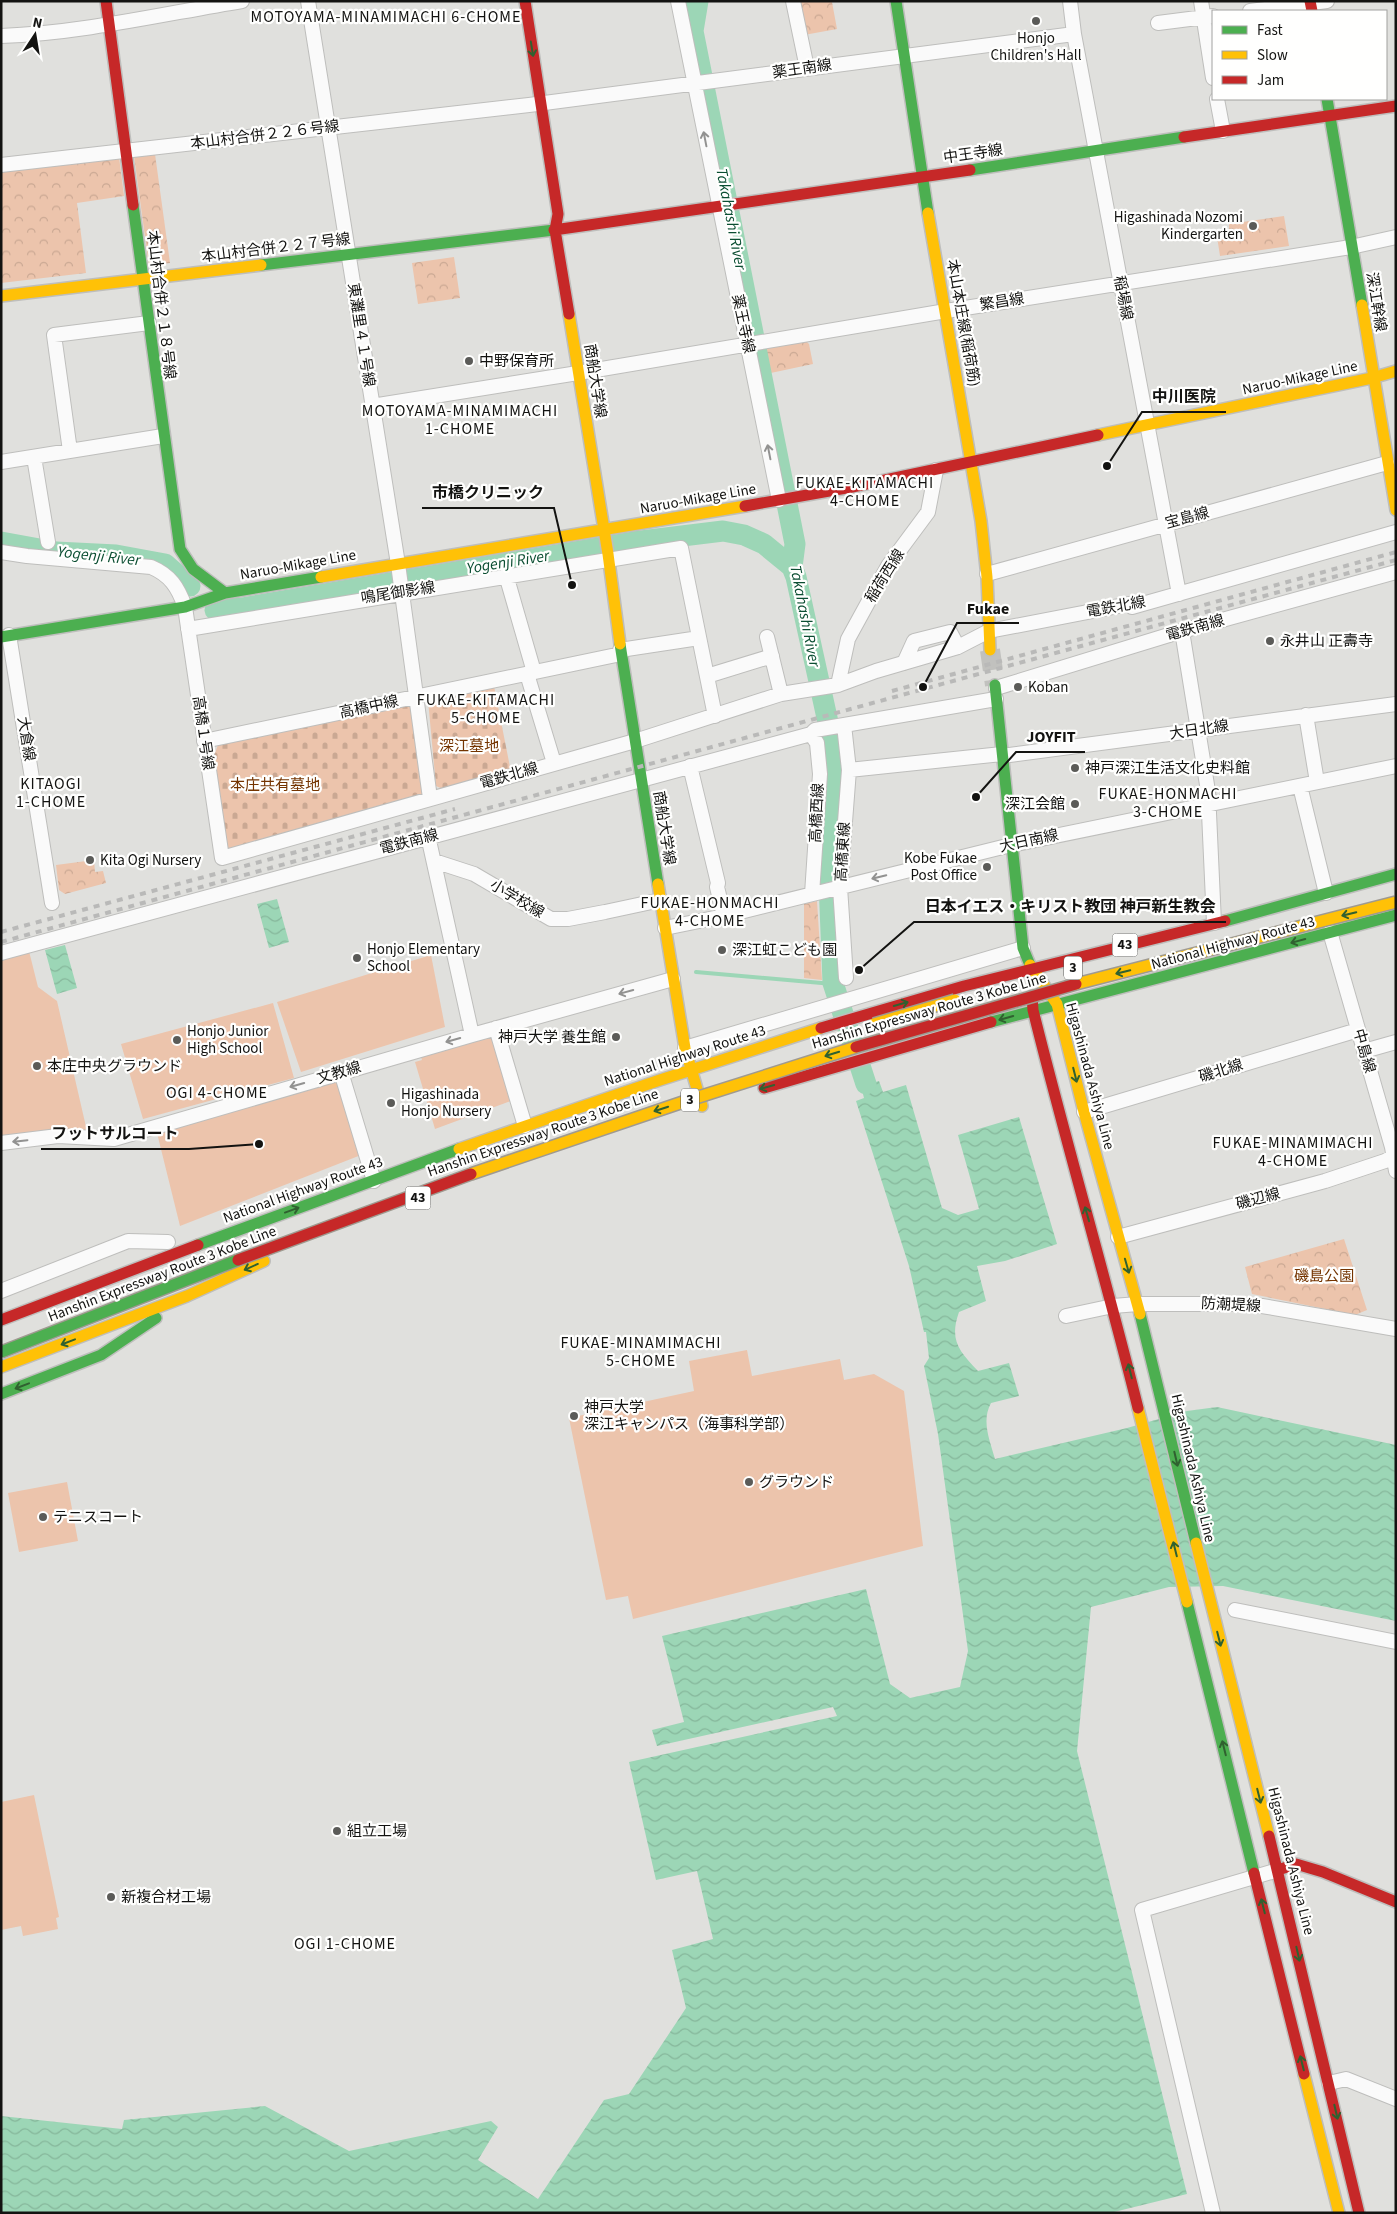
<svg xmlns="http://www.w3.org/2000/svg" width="1397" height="2214" viewBox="0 0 1397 2214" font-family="'Source Sans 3','Noto Sans JP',sans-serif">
  <defs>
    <pattern id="cemetery-stones" width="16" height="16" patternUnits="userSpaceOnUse" patternTransform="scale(1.25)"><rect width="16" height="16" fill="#ecc4ac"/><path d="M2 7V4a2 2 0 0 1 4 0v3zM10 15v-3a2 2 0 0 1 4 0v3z" fill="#caa893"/></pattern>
    <pattern id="park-crowns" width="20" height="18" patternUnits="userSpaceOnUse" patternTransform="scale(1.25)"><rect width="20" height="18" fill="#ecc4ac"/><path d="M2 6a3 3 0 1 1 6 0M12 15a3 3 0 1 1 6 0" fill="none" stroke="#caa893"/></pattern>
    <pattern id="water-waves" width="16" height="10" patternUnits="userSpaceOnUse" patternTransform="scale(1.25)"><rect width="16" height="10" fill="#9cd6b6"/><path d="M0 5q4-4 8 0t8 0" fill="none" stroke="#86b79b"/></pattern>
  </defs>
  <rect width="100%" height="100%" fill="#e0e0dd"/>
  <!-- cemetery -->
  <path fill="url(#cemetery-stones)" d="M494,686L511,772L445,790L436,786L428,700Z
    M406,704L414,706L424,790L422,798L227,852L213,758L218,745Z"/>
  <!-- park -->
  <path fill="url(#park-crowns)" d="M798,1H834L832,2L837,29L804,35Z
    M155,154L170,263L149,266L134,156Z
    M119,157L124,196L77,203L86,273L1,283V170Z
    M1284,216L1289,246L1220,256L1216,230L1229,229V224Z
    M454,257L460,298L418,304L412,263Z
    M806,341L809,344L813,364L766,374L762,351L764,348Z
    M94,860L95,872L103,871L106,883L65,894L59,890L56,865Z
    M817,901L822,980L804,978V904Z
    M1344,1239L1367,1310L1355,1315L1252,1294L1245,1267Z"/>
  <!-- garden -->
  <path fill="#ecc4ac" d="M29,951L38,987L57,1001L87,1131H57L1,1137V959Z
    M431,955L445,1027L301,1072L277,1002Z
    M273,1003L294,1078L143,1119L121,1044Z
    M485,1037L495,1040L511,1101L435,1129L415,1062L422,1060L421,1057Z
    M340,1081L361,1155L180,1226L157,1133Z
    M747,1350L752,1376L840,1359L844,1380L874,1374L904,1391L923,1546L633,1619L628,1596L606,1600L569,1418L694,1391L689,1361Z
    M67,1482L78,1541L19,1552L8,1493Z
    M34,1795L59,1917L56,1918L58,1929L23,1936L21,1926L1,1930V1802Z"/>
  <!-- water -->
  <path fill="url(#water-waves)" d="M277,899L289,942L269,948L257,904Z
    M65,945L77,988L57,994L45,950Z
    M879,1081L883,1092L906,1085L942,1208L958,1215L979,1209L958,1135L1019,1117L1057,1244L1005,1261L977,1266L986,1301L959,1312C949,1340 959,1351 978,1371L1009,1363L1019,1396L991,1403C981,1421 990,1441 995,1459L1127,1428L1187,1411L1217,1407L1396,1445V1621L1223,1586L1169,1587L1091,1607L1077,1751L1187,2194L1110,2213H1V2116L122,2129L124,2120L265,2106L349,2151L491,2121L498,2127L478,2160L538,2199L604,2100L629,2094L686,2008L672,1950L713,1939L697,1871L656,1880L629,1762L837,1716L833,1707L657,1746L652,1730L684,1722L662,1636L866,1589L890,1684L910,1698L960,1687L968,1651L938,1434L924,1366L929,1358L926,1332H924L909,1266L856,1101L864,1098L861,1086Z"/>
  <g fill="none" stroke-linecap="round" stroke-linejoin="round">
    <!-- stream -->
    <path stroke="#9cd6b6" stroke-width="4" d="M687,1L693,31
      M696,972L833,984"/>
    <!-- river -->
    <path stroke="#9cd6b6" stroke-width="21" d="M698,1L693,31L795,544L792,567L796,577L835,754L828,856L833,983L866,1084
      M1,542L56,552L116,555L165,564L190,586
      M215,610L242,608L633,542L723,531L744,535L764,544L792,567"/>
    <!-- secondary-tunnel -->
    <path stroke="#c1c1be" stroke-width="20" stroke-dasharray="20 10" stroke-linecap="butt" d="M990,650L995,685"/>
    <defs>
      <path id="street" d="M308,1L398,564L430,798
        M678,1L779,500
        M793,1L807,68
        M1070,1L1074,34L1179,594
        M1201,1L1213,78
        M1250,11L1327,1
        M1158,23L1213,16
        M1,36C82,33 163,14 242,1
        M1217,99L1223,131
        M1,165L529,105L1074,34
        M372,406L578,373L946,311L1351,247L1396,237
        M70,451L54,335L149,323
        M34,457L48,542
        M1,462L163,436
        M1,552L27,556L151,567C170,575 178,587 185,607L222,858L635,741L781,694L838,685L876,671L958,647L989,631L1129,604L1132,607L1396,532
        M987,574L1387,463
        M506,575L534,672
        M188,629L681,548L715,716
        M1182,631L1208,791L1214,923
        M9,635L52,903
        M767,637L781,694
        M620,650L699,638
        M904,663L914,641L950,632L958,647
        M527,674L554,763
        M707,676L772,656
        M838,685L848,639L888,566L928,512L936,470
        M996,688L1182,631L1396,572
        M1306,715L1317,782
        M844,725L849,770L840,887L846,978
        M811,734L817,743L820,774L812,894
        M204,741L621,654
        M1002,756L1396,704
        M690,766L718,883L717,887L724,916
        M849,770L1002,754
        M1300,786L1326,893
        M428,836L472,1035
        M434,861L474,874L551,919H568L605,912L661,900
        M665,928L724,916L1011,845L1396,766
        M1330,932L1392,1147L1396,1171
        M1,953L811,734L815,730L996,699
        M496,1028L525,1126
        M685,1048L1023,948
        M1364,1051L1396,1042
        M341,1072L374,1181
        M1084,1112L1358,1030
        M1,1143L58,1136L114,1139L472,1035L673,979
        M1118,1237L1325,1181L1385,1161L1396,1155
        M1,1291L128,1241L168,1242
        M1066,1316L1113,1306L1138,1304H1233L1262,1306L1396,1329
        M1235,1610L1396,1642
        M1329,2083L1346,2079L1396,2099
        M1213,2213L1142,1910L1278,1870"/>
      <path id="fast" d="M896,1L928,213
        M1327,99L1362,305
        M970,170L1184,137
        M133,205L180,549L193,569L225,593
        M261,265L554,230
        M1,637L185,607L225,593L321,577
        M620,644L658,884
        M995,685L1023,948L1030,965
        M1225,921L1396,874
        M991,1022L1396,915
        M198,1245L459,1149
        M1140,1314L1196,1543
        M1,1394L101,1355L156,1318
        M1187,1602L1254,1873"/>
      <path id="slow" d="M928,213L981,521L987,577L990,650
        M1,296L261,265
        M1362,305L1396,510
        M569,314L608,554L620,644
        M1098,435L1372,378L1396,371
        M321,577L745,506
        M658,884L685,1048L702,1106
        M1030,965L1057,1004L1084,1112L1140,1314
        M459,1149L660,1080L821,1028
        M1,1367L187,1296L264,1261
        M1138,1408L1187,1602
        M1196,1543L1269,1836
        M1304,2074L1339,2213"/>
      <path id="jam" d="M106,1L133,205
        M525,1L558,214L555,230L569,314
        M1310,1L1312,11
        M1184,137L1396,106
        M554,230L970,170
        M745,506L852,487L1098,435
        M1032,996L1033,1010C1066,1143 1105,1275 1138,1408
        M821,1028L964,986L1225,921
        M764,1088L991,1022
        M1,1320L198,1245
        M1269,1836L1359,2213
        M1278,1870L1296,1864L1323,1872L1396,1902
        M1254,1873L1304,2074"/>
    </defs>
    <!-- street casing -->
    <use href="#street" stroke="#bebebc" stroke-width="16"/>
    <!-- fast casing -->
    <use href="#fast" stroke="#bebebc" stroke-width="14"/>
    <!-- slow casing -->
    <use href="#slow" stroke="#bebebc" stroke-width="14"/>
    <!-- jam casing -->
    <use href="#jam" stroke="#bebebc" stroke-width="14"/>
    <!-- street -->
    <use href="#street" stroke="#fafafa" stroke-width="14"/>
    <!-- fast -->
    <use href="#fast" stroke="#4caf50" stroke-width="11"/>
    <!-- slow -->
    <use href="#slow" stroke="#ffc107" stroke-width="11"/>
    <!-- jam -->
    <use href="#jam" stroke="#c62828" stroke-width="11"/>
    <!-- rail -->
    <path stroke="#b9b9b8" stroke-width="4" stroke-dasharray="6 6" stroke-linecap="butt" d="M892,691L1396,552
      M1,932L455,809
      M1,942C466,814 931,687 1396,560"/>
    <defs>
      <path id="fast-bridge" d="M1,1352L238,1260"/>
      <path id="slow-bridge" d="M1076,984L1396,902
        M874,1024L955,1000
        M471,1174L686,1101L856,1047"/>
      <path id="jam-bridge" d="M856,1047L1076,984
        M238,1260L471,1174"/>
    </defs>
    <!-- fast-bridge casing -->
    <use href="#fast-bridge" stroke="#9f9a90" stroke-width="14" stroke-linecap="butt"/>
    <!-- slow-bridge casing -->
    <use href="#slow-bridge" stroke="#9f9a90" stroke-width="14" stroke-linecap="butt"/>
    <!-- jam-bridge casing -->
    <use href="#jam-bridge" stroke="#9f9a90" stroke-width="14" stroke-linecap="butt"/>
    <!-- fast-bridge -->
    <use href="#fast-bridge" stroke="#4caf50" stroke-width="11"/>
    <!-- slow-bridge -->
    <use href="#slow-bridge" stroke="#ffc107" stroke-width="11"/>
    <!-- jam-bridge -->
    <use href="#jam-bridge" stroke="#c62828" stroke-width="11"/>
  </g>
  <!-- one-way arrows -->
  <defs><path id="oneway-shaft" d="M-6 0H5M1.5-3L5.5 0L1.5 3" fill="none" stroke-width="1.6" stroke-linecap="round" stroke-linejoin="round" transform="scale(1.25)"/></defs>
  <g stroke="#306130">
    <use href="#oneway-shaft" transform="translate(532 49) rotate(81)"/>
    <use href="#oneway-shaft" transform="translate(1349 914) rotate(166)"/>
    <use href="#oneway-shaft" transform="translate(1298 941) rotate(165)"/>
    <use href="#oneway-shaft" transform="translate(1123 972) rotate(166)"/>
    <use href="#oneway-shaft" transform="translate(901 1004) rotate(-16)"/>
    <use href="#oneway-shaft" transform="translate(1006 1018) rotate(164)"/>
    <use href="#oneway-shaft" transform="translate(832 1054) rotate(163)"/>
    <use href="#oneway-shaft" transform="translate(1075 1075) rotate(76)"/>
    <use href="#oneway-shaft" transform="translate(767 1087) rotate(164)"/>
    <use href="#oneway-shaft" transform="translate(661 1109) rotate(162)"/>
    <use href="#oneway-shaft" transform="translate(292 1210) rotate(-20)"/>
    <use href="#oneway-shaft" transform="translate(1087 1214) rotate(-106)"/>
    <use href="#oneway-shaft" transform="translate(1127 1266) rotate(74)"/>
    <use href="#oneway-shaft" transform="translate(251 1267) rotate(156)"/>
    <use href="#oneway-shaft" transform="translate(68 1342) rotate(159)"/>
    <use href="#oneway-shaft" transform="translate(1130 1371) rotate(-104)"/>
    <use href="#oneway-shaft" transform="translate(22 1386) rotate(159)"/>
    <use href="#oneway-shaft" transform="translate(1176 1459) rotate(77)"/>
    <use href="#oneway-shaft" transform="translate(1175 1549) rotate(-104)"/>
    <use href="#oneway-shaft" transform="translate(1219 1639) rotate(76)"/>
    <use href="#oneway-shaft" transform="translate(1224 1748) rotate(-104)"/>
    <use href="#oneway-shaft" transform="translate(1259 1796) rotate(76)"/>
    <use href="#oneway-shaft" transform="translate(1263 1906) rotate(-104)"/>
    <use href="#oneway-shaft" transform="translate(1298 1954) rotate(77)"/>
    <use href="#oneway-shaft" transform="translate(1302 2063) rotate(-104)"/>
    <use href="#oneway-shaft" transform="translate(1336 2112) rotate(77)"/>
  </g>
  <g stroke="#929291">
    <use href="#oneway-shaft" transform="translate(705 139) rotate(-101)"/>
    <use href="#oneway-shaft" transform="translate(769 452) rotate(-101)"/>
    <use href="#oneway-shaft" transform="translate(879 877) rotate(166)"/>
    <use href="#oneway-shaft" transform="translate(626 992) rotate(165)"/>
    <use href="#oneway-shaft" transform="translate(453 1040) rotate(164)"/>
    <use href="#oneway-shaft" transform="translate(297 1085) rotate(164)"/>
    <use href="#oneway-shaft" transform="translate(20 1141) rotate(174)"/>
  </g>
  <!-- markers -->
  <g fill="#5b5b58" stroke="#fffffe" stroke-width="2">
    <circle cx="1036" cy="21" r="5"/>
    <circle cx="1253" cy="226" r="5"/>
    <circle cx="469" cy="361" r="5"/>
    <circle cx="1270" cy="641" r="5"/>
    <circle cx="1018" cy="687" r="5"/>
    <circle cx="1075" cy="768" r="5"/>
    <circle cx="1075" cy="804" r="5"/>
    <circle cx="90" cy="860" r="5"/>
    <circle cx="987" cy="867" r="5"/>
    <circle cx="722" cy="950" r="5"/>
    <circle cx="357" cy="958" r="5"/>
    <circle cx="616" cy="1037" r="5"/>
    <circle cx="177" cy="1040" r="5"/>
    <circle cx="37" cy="1066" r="5"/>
    <circle cx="391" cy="1103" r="5"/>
    <circle cx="574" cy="1416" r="5"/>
    <circle cx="749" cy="1482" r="5"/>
    <circle cx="43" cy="1517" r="5"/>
    <circle cx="337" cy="1831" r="5"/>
    <circle cx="111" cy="1897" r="5"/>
  </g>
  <g text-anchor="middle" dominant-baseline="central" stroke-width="4.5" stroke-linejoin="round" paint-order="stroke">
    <!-- shield labels -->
    <g fill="#fffffe" stroke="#5a5a58" stroke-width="1">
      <rect x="1112.5" y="933.5" width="25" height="23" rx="4"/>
      <rect x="1064" y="956.5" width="18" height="23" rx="4"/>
      <rect x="681" y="1088.5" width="18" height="23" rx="4"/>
      <rect x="405.5" y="1186.5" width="25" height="23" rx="4"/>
    </g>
    <g font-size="14" font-weight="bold" fill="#131311">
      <text x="1125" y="945">43</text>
      <text x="1073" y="968">3</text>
      <text x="690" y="1100">3</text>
      <text x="418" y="1198">43</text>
    </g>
    <!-- poi labels -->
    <g font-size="15" fill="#131311" stroke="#fffffe" text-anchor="start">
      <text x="1036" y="38" text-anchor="middle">Honjo<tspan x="1036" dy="17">Children's Hall</tspan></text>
      <text x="1243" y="217" text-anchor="end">Higashinada Nozomi<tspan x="1243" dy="17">Kindergarten</tspan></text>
      <text x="479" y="361">中野保育所</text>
      <text x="1280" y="641">永井山 正壽寺</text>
      <text x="1028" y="687">Koban</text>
      <text x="1085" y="768">神戸深江生活文化史料館</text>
      <text x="1065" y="804" text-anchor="end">深江会館</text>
      <text x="977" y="858" text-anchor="end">Kobe Fukae<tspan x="977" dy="17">Post Office</tspan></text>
      <text x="100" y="860">Kita Ogi Nursery</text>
      <text x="367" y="949">Honjo Elementary<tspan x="367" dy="17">School</tspan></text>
      <text x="732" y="950">深江虹こども園</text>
      <text x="187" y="1031">Honjo Junior<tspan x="187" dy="17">High School</tspan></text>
      <text x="606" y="1037" text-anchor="end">神戸大学 養生館</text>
      <text x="47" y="1066">本庄中央グラウンド</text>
      <text x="401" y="1094">Higashinada<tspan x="401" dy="17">Honjo Nursery</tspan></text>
      <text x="584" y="1407">神戸大学<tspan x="584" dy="17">深江キャンパス（海事科学部）</tspan></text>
      <text x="759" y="1482">グラウンド</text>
      <text x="53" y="1517">テニスコート</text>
      <text x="347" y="1831">組立工場</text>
      <text x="121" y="1897">新複合材工場</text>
    </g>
    <!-- street labels -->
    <g font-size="15" fill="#131311" stroke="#fffffe">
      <text transform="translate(802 69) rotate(-8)">薬王南線</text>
      <text transform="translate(265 135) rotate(-7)">本山村合併２２６号線</text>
      <text transform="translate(973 154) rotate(-8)">中王寺線</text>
      <text transform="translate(276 248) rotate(-7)">本山村合併２２７号線</text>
      <text transform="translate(1123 298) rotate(79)">稲場線</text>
      <text transform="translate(1002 302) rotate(-9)">繁昌線</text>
      <text transform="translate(1376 302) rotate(81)">深江幹線</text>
      <text transform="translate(161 305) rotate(83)">本山村合併２１８号線</text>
      <text transform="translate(963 323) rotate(80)">本山本庄線(稲荷筋)</text>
      <text transform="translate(743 324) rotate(78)">薬王寺線</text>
      <text transform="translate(361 335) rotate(81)">東灘里４１号線</text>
      <text transform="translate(1300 378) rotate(-12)">Naruo-Mikage Line</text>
      <text transform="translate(595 381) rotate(81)">商船大学線</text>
      <text transform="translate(698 499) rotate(-10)">Naruo-Mikage Line</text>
      <text transform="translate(1187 518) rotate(-15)">宝島線</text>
      <text transform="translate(298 565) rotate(-10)">Naruo-Mikage Line</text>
      <text transform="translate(885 576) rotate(-58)">稲荷西線</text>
      <text transform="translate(398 593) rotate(-9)">鳴尾御影線</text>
      <text transform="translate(1116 607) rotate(-10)">電鉄北線</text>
      <text transform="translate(1195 628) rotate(-16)">電鉄南線</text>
      <text transform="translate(369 707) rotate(-12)">高橋中線</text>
      <text transform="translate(1199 730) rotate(-8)">大日北線</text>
      <text transform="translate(203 733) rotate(82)">高橋１号線</text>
      <text transform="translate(26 739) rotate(81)">大倉線</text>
      <text transform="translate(509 776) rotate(-16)">電鉄北線</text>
      <text transform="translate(817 813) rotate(-87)">高橋西線</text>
      <text transform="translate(664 828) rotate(81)">商船大学線</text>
      <text transform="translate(1029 841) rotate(-12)">大日南線</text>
      <text transform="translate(409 842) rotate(-15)">電鉄南線</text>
      <text transform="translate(843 852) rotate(-86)">高橋東線</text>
      <text transform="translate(517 899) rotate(31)">小学校線</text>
      <text transform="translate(1233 943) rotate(-15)">National Highway Route 43</text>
      <text transform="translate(929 1011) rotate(-16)">Hanshin Expressway Route 3 Kobe Line</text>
      <text transform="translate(1364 1051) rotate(74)">中島線</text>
      <text transform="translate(685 1056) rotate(-18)">National Highway Route 43</text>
      <text transform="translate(1221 1071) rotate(-17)">磯北線</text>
      <text transform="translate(339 1073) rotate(-16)">文教線</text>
      <text transform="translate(1090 1076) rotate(75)">Higashinada Ashiya Line</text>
      <text transform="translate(543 1133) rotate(-19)">Hanshin Expressway Route 3 Kobe Line</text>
      <text transform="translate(303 1190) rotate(-20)">National Highway Route 43</text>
      <text transform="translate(1258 1199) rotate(-15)">磯辺線</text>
      <text transform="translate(162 1274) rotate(-21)">Hanshin Expressway Route 3 Kobe Line</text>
      <text transform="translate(1231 1305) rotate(3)">防潮堤線</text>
      <text transform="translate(1193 1468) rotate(77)">Higashinada Ashiya Line</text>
      <text transform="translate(1291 1861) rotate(76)">Higashinada Ashiya Line</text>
    </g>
    <!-- park labels -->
    <g font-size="15" fill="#743400" stroke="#fffffe">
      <text x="469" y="746">深江墓地</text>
      <text x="275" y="785">本庄共有墓地</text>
      <text x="1324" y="1276">磯島公園</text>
    </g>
    <!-- neighbourhood labels -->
    <g font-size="16" letter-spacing="1" fill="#131311" stroke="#fffffe">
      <text x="386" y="17">MOTOYAMA-MINAMIMACHI 6-CHOME</text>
      <text x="460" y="411">MOTOYAMA-MINAMIMACHI<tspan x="460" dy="18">1-CHOME</tspan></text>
      <text x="865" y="483">FUKAE-KITAMACHI<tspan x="865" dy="18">4-CHOME</tspan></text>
      <text x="486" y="700">FUKAE-KITAMACHI<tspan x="486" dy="18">5-CHOME</tspan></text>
      <text x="51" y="784">KITAOGI<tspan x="51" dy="18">1-CHOME</tspan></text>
      <text x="1168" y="794">FUKAE-HONMACHI<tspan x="1168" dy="18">3-CHOME</tspan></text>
      <text x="710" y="903">FUKAE-HONMACHI<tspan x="710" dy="18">4-CHOME</tspan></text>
      <text x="217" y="1093">OGI 4-CHOME</text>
      <text x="1293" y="1143">FUKAE-MINAMIMACHI<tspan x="1293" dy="18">4-CHOME</tspan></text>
      <text x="641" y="1343">FUKAE-MINAMIMACHI<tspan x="641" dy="18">5-CHOME</tspan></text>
      <text x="345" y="1944">OGI 1-CHOME</text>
    </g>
    <!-- water labels -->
    <g font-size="16" font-style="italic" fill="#0b4e32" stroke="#fffffe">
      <text transform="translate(731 219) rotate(79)">Takahashi River</text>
      <text transform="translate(99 556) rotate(6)">Yogenji River</text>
      <text transform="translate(508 562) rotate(-9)">Yogenji River</text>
      <text transform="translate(805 616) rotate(79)">Takahashi River</text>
    </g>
  </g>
  <!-- callouts -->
  <path fill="none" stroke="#131311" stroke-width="2" d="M1107 466L1142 412H1226M572 585L554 508H422M923 687L957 623H1019M976 797L1016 752H1085M859 970L914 922H1226M259 1144L189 1149H41"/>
  <g fill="#131311" stroke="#fffffe" stroke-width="2">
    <circle cx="1107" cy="466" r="5"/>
    <circle cx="572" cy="585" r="5"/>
    <circle cx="923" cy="687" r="5"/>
    <circle cx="976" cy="797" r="5"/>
    <circle cx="859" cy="970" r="5"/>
    <circle cx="259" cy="1144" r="5"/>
  </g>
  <g font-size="16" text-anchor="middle" font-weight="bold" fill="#131311" stroke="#fffffe" stroke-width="4.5" stroke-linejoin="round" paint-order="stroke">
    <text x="1184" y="402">中川医院</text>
    <text x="488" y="498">市橋クリニック</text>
    <text x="988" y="614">Fukae</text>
    <text x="1051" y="742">JOYFIT</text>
    <text x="1070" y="912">日本イエス・キリスト教団 神戸新生教会</text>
    <text x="115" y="1139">フットサルコート</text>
  </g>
  <!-- border -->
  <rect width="1397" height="2214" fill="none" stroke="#131311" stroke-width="5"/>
  <!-- legend -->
  <rect x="1212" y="10" width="175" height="90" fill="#fffffe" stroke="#a1a19f"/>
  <rect x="1222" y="26" width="25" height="8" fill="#4caf50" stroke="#a1a19f"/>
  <text x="1257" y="35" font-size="15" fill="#131311">Fast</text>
  <rect x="1222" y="51" width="25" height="8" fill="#ffc107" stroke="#a1a19f"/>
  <text x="1257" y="60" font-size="15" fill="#131311">Slow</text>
  <rect x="1222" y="76" width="25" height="8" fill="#c62828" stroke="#a1a19f"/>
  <text x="1257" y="85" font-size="15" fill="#131311">Jam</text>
  <!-- north arrow -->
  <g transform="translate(35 35) rotate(12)" stroke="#fffffe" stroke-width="4" paint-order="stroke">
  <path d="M0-4L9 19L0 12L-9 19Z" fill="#131311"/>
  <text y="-8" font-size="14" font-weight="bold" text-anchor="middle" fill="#131311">N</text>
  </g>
</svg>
